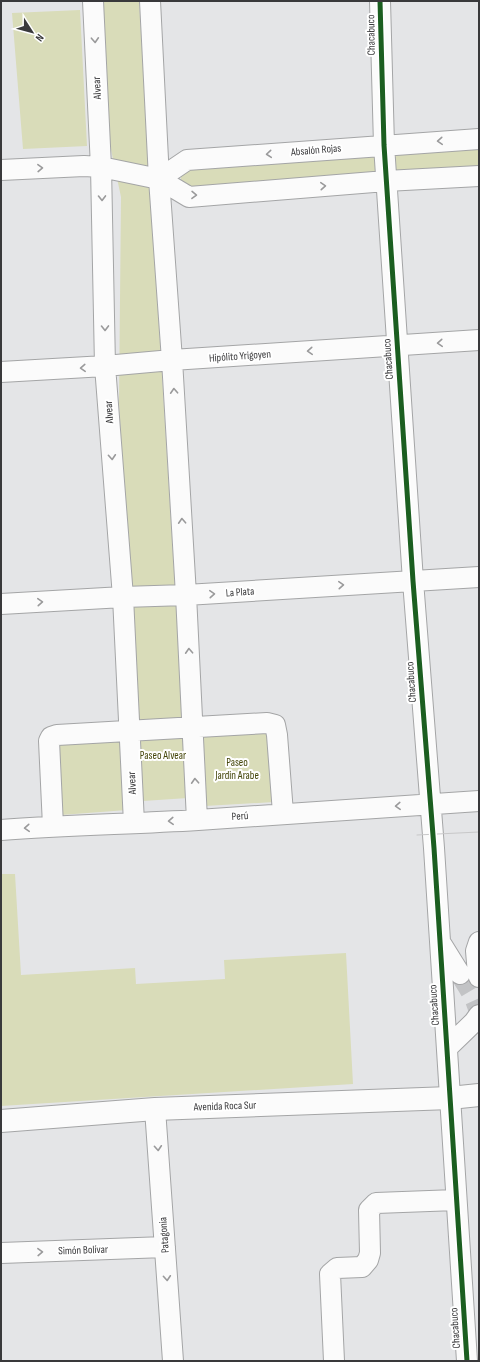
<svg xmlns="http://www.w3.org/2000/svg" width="480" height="1362" viewBox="0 0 480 1362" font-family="'Sofia Sans Condensed',sans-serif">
  <rect width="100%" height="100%" fill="#e4e5e7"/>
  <!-- green -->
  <path fill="#d9dcb9" d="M99,1H139L188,798L143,801L119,403L121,197L106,126Z
    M80,10L87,146L23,149L12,13Z
    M479,144V169L400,172L181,187V168Z
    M270,731L274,802L205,806L200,736Z
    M122,740L127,810L61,815L56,745Z
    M1,874H15L21,975L135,968L136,984L225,979L224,960L346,953L353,1084L1,1106Z"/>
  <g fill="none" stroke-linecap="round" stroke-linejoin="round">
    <!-- minor-tunnel -->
    <path stroke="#c2c3c5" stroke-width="20" stroke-dasharray="20 10" stroke-linecap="butt" d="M460,974C467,987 478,1000 479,1015"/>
    <defs>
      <path id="minor" d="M93,1L101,167L105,366L123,597L134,823
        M150,1L159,179L172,360L186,595L197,820
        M380,1L384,145L413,581L434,848L467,1361
        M1,170L84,166L101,167L159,179L189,197L386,181L479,176
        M159,179L187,160L479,139
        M1,372L105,366L172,360L479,340
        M1,604L123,597L186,595L479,577
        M53,826L49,741L51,737L57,735L267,723L275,725L277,735L283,813
        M1,830C67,825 132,824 198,820C291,813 385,807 479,801
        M479,942L476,951L478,974L479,977
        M442,945L460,974
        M447,1048L474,1022L479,1015
        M155,1109L173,1361
        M1,1253L165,1247
        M334,1361L330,1274L337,1268L362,1267L368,1260L370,1253L369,1210L376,1203L456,1200"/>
      <path id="major" d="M1,1121L155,1109L450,1098L479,1095"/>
    </defs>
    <!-- minor casing -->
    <use href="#minor" stroke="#a4a5a6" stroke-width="22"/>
    <!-- major casing -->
    <use href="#major" stroke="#a4a5a6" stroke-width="24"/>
    <!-- minor -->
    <use href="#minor" stroke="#fbfbfb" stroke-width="20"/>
    <!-- major -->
    <use href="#major" stroke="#fbfbfb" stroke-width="22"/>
    <!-- tram -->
    <path stroke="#c8c8c9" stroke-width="1" d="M417,835L479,832"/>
    <defs>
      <path id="cycleway" d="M380,1L384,145L413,581L434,848L467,1361"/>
    </defs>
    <!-- cycleway casing -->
    <use href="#cycleway" stroke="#fff" stroke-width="8"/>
    <!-- cycleway -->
    <use href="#cycleway" stroke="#1b5e20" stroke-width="5"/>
  </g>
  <!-- one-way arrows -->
  <defs><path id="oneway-chevron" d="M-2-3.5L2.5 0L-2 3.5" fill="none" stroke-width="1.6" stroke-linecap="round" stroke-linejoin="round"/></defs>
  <g stroke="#9a9a9b">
    <use href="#oneway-chevron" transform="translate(95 40) rotate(87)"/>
    <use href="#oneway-chevron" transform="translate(440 141) rotate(176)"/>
    <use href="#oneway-chevron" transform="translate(269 154) rotate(175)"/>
    <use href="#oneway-chevron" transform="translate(40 168) rotate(-2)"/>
    <use href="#oneway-chevron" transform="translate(323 186) rotate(-4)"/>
    <use href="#oneway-chevron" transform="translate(194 195) rotate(1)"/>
    <use href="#oneway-chevron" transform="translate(102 198) rotate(89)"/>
    <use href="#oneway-chevron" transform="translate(105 328) rotate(89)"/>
    <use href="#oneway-chevron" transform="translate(440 343) rotate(176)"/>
    <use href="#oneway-chevron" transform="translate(310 351) rotate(176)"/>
    <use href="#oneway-chevron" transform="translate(83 368) rotate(177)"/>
    <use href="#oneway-chevron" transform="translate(174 391) rotate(-93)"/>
    <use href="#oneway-chevron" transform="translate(112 457) rotate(86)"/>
    <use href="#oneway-chevron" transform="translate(182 521) rotate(-93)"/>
    <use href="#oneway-chevron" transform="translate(341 585) rotate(-4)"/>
    <use href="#oneway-chevron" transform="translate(212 594) rotate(-4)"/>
    <use href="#oneway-chevron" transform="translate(40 602) rotate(-4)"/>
    <use href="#oneway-chevron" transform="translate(189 651) rotate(-93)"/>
    <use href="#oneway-chevron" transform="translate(195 781) rotate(-93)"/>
    <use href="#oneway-chevron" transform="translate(398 806) rotate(177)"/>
    <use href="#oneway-chevron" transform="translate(171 821) rotate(177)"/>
    <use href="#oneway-chevron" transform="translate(27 828) rotate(176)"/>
    <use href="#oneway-chevron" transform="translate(158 1148) rotate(86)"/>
    <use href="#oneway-chevron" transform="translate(40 1252) rotate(-2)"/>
    <use href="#oneway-chevron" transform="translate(167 1278) rotate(86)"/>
  </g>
  <g text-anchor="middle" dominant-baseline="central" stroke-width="4" stroke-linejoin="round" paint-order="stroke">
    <!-- street labels -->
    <g font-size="11" fill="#39393b" stroke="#fff">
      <text transform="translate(371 35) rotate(-91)">Chacabuco</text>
      <text transform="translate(97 88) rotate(-93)">Alvear</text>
      <text transform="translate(316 150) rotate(-5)">Absalón Rojas</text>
      <text transform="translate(240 356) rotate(-4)">Hipólito Yrigoyen</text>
      <text transform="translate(388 359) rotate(-94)">Chacabuco</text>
      <text transform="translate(109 412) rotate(-94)">Alvear</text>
      <text transform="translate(240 592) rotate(-4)">La Plata</text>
      <text transform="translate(411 682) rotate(-94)">Chacabuco</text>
      <text transform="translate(132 783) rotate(-93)">Alvear</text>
      <text transform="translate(240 816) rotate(-4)">Perú</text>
      <text transform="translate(434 1005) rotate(-94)">Chacabuco</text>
      <text transform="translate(225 1106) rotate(-2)">Avenida Roca Sur</text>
      <text transform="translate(164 1235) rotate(-94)">Patagonia</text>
      <text transform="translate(83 1250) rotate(-2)">Simón Bolívar</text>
      <text transform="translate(455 1328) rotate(-94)">Chacabuco</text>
    </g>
    <!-- park labels -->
    <g font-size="11" fill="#44460a" stroke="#fff">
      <text x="163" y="755">Paseo Alvear</text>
      <text x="237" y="762">Paseo<tspan x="237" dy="13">Jardin Arabe</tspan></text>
    </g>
  </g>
  <!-- border -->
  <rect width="480" height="1362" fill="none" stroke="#39393b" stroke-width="4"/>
  <!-- north arrow -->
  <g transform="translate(32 32) rotate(126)" stroke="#ffffff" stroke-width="3" paint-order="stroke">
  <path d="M0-3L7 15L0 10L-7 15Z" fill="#39393b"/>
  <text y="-6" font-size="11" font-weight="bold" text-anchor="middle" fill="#39393b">N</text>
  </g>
</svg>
